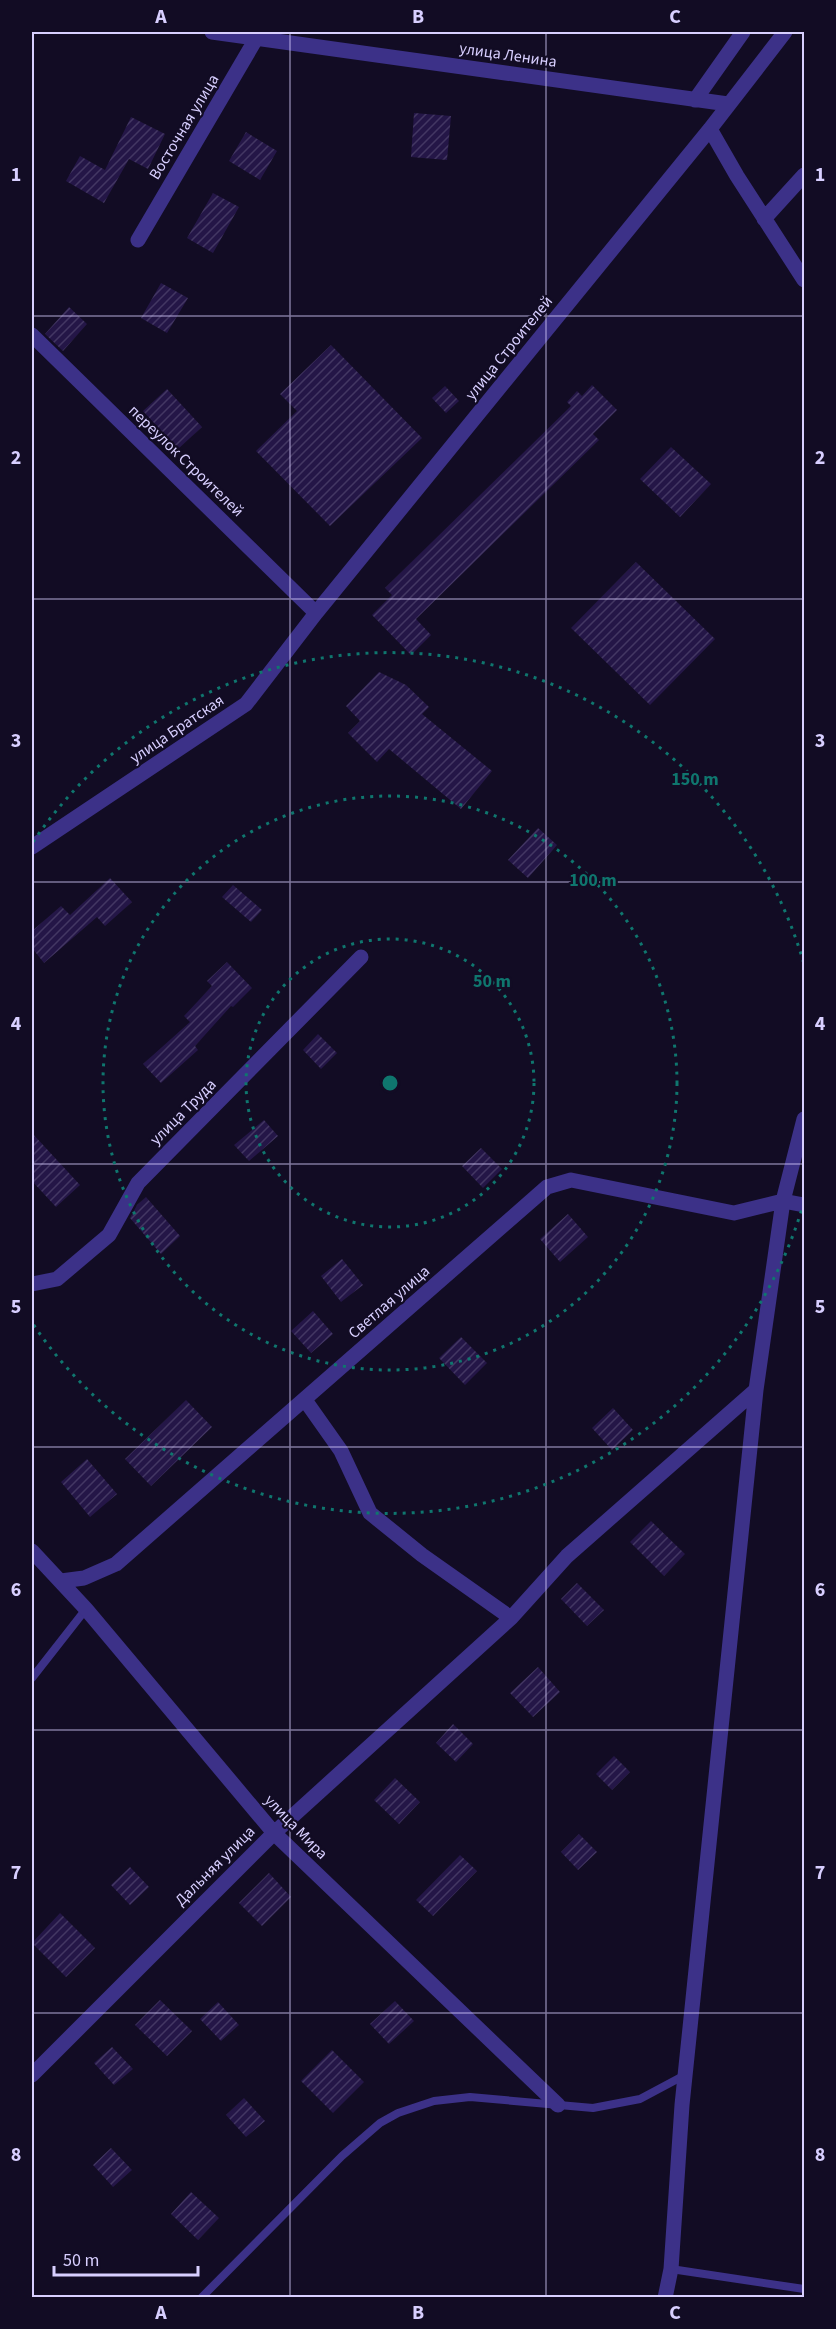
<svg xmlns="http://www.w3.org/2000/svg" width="836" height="2329" viewBox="0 0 836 2329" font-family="'Source Sans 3',sans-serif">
  <defs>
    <pattern id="building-hatch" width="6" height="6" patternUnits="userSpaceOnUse" patternTransform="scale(1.5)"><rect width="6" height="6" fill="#241647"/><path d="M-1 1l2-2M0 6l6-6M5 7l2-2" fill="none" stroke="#433763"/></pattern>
  </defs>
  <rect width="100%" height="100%" fill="#120c24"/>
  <!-- building -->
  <path fill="url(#building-hatch)" d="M414,113L451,116L447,160L411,157Z
    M131,117L165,134L148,169L129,159L104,203L66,181L80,156L105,170Z
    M246,132L277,151L260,180L229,161Z
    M213,193L239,207L213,253L187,238Z
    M161,283L188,298L167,333L141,318Z
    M69,307L87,324L63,351L45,334Z
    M331,345L422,438L330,526L256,451L297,411L280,394Z
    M592,385L617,410L593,434L599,440L416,619L431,635L411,655L372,615L392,595L385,588L571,406L567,402L577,391L582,396Z
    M445,386L459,401L446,413L432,398Z
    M167,389L202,427L178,449L143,411Z
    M671,447L711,484L680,517L640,479Z
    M636,562L715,639L650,705L571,628Z
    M379,672L406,685L429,707L422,714L492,771L461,809L389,749L377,762L348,733L360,721L346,706Z
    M538,828L557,845L528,878L508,860Z
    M110,878L132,902L105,926L97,917L44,963L32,948V931L61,906L70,915Z
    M233,885L262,910L251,922L222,897Z
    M227,962L252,988L233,1007L231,1006L195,1046L198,1050L161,1083L143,1064L190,1022L184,1016L212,986L207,981Z
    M318,1034L337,1053L321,1069L303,1050Z
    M264,1120L278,1136L249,1161L234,1145Z
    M32,1133L80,1185L56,1207L32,1181Z
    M481,1148L502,1169L483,1188L462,1166Z
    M146,1197L180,1236L161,1254L130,1218L137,1205Z
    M568,1214L588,1237L560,1262L540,1239Z
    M342,1259L363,1285L341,1302L321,1276Z
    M313,1311L333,1334L311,1353L291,1331Z
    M461,1337L487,1363L465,1385L439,1358Z
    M186,1400L212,1427L151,1486L125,1459Z
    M613,1408L633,1430L612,1450L592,1428Z
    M87,1459L117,1494L90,1517L61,1482Z
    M651,1521L685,1554L664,1576L630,1542Z
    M577,1583L604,1610L587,1626L561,1599Z
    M538,1667L560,1692L533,1717L510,1693Z
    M453,1724L473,1744L456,1762L436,1743Z
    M614,1756L630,1772L612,1790L596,1774Z
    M395,1778L420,1802L399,1824L374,1800Z
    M579,1834L597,1852L578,1870L561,1852Z
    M460,1855L477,1871L433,1916L416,1900Z
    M130,1867L149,1887L130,1905L111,1885Z
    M269,1873L291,1897L262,1926L239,1903Z
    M60,1913L95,1948L66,1977L32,1943Z
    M160,2000L192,2031L167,2056L135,2025Z
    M395,2001L414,2021L389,2044L370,2024Z
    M218,2002L239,2025L221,2041L200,2019Z
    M112,2047L133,2069L114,2085L94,2063Z
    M332,2050L364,2082L333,2113L301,2081Z
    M244,2098L265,2121L246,2137L226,2115Z
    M111,2148L132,2170L113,2187L93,2165Z
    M191,2192L219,2218L198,2240L171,2214Z"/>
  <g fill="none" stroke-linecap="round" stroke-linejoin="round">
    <!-- lane -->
    <path stroke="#3c3188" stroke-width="8" d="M32,1678L86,1609
      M671,2269L804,2289
      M201,2298L342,2156L380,2123L398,2113L434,2101L470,2097L593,2108L640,2099L685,2075"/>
    <!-- street -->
    <path stroke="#3c3188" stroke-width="15" d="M212,32L728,104
      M695,100L743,32
      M710,129L737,176L804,280
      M764,219L804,175
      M138,240L260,32
      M32,335L316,613
      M32,847L246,704L316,613L710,129L785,32
      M32,1284L57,1279L109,1235L138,1183L361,957
      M305,1400L341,1451L370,1513L422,1555L511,1618L567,1556L756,1390
      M32,1551L86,1609L274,1833L558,2105
      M61,1581L84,1578L116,1564L547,1187L571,1180L734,1213L783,1201L804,1205
      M32,2075L274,1833L511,1618
      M665,2298L671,2269L682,2105L756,1390L783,1201L804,1119"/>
  </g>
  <!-- grid -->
  <path fill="none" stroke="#d8cfff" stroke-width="1.5" stroke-opacity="0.55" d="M290,32V2298M546,32V2298M32,316H804M32,599H804M32,882H804M32,1164H804M32,1447H804M32,1730H804M32,2013H804"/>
  <!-- distance rings -->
  <g fill="none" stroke="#0f766e" stroke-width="3" stroke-dasharray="3 6">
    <circle cx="390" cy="1083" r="144"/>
    <circle cx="390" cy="1083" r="287"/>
    <path d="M804 1202A431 431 0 0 1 33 1324M33 842A431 431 0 0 1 804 964"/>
  </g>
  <g text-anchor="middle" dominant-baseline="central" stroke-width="4.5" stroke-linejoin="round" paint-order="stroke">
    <!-- street labels -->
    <g font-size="16" fill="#d8cfff" stroke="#120c24">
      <text transform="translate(508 55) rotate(8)">улица Ленина</text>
      <text transform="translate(184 127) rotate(-59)">Восточная улица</text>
      <text transform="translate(509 348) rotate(-51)">улица Строителей</text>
      <text transform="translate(186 461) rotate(44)">переулок Строителей</text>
      <text transform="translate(177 729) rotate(-34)">улица Братская</text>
      <text transform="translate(183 1112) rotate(-45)">улица Труда</text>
      <text transform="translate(389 1302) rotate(-41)">Светлая улица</text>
      <text transform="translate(296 1827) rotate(46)">улица Мира</text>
      <text transform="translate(215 1866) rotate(-45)">Дальняя улица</text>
    </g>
  </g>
  <circle cx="390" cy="1083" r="9" fill="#0f766e" stroke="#120c24" stroke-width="3"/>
  <g font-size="18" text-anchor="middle" font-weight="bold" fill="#0f766e" stroke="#120c24" stroke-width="4.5" stroke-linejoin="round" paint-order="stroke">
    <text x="695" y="785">150 m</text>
    <text x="593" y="886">100 m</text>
    <text x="492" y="987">50 m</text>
  </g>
  <!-- border -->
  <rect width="836" height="2329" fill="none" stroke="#120c24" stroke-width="66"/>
  <!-- scale -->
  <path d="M54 2266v9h144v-9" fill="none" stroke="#d8cfff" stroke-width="3"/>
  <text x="63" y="2266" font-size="18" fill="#d8cfff" stroke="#120c24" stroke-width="4.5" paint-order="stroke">50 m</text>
  <rect x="33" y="33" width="770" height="2263" fill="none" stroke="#d8cfff" stroke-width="2"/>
  <g font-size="20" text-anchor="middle" font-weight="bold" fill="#d8cfff">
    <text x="161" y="23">A</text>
    <text x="418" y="23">B</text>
    <text x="675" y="23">C</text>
    <text x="16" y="181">1</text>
    <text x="820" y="181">1</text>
    <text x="16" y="464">2</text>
    <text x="820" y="464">2</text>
    <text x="16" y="747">3</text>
    <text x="820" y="747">3</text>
    <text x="16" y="1030">4</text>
    <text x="820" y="1030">4</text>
    <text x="16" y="1313">5</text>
    <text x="820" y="1313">5</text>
    <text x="16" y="1596">6</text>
    <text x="820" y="1596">6</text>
    <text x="16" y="1879">7</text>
    <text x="820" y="1879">7</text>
    <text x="16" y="2161">8</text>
    <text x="820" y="2161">8</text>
    <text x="161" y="2319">A</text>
    <text x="418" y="2319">B</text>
    <text x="675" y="2319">C</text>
  </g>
</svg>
